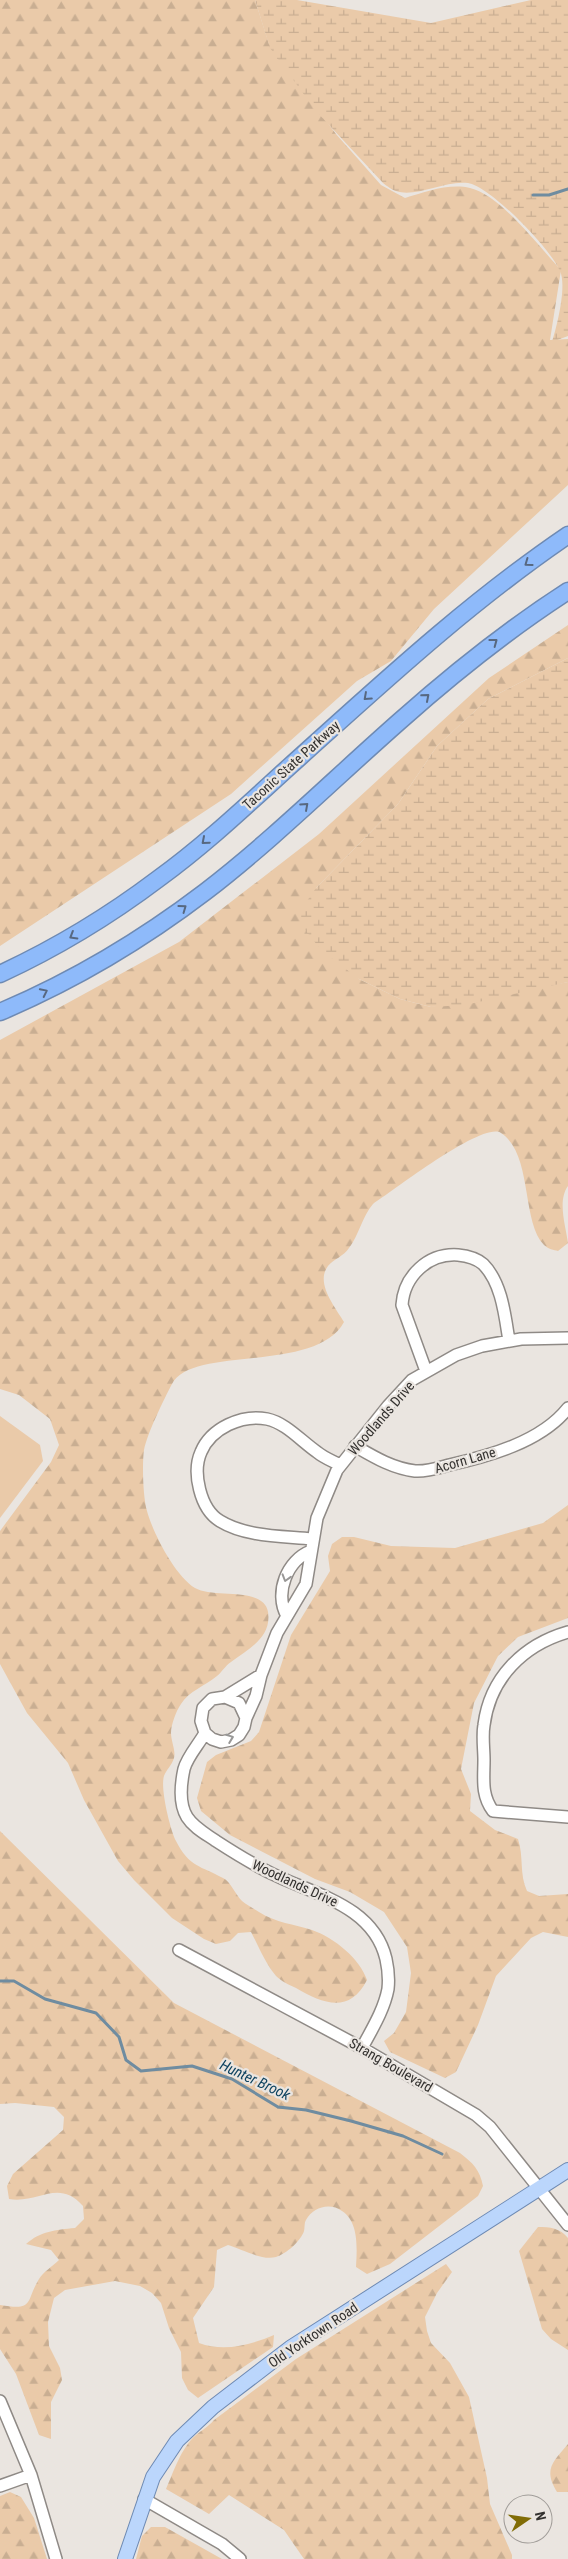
<svg xmlns="http://www.w3.org/2000/svg" width="568" height="2559" viewBox="0 0 568 2559" font-family="'Roboto Condensed',sans-serif">
  <defs>
    <pattern id="forest-firs" width="22" height="20" patternUnits="userSpaceOnUse" patternTransform="scale(1.25)"><rect width="22" height="20" fill="#eacaa9"/><path d="M5 1l3.5 6h-7zM16 11l3.5 6h-7z" fill="#c9ae92"/></pattern>
    <pattern id="wetland-marsh" width="20" height="14" patternUnits="userSpaceOnUse" patternTransform="scale(1.25)"><rect width="20" height="14" fill="#eacaa9"/><path d="M1 5h8M5 5V1M11 12h8M15 12V8" fill="none" stroke="#c9ae92"/></pattern>
  </defs>
  <rect width="100%" height="100%" fill="#eae5e0"/>
  <!-- forest -->
  <path fill="url(#forest-firs)" d="M0,0H255L269,44L336,134L381,185L405,198C425,192 449,183 470,188C501,195 539,247 561,270L550,340L568,339V485L434,609L391,661L357,681L231,794L0,946Z
    M568,625V658L488,699L437,746L398,804L316,888L359,979L400,999L431,1007L568,982V1186C557,1201 566,1227 568,1243L558,1251C554,1250 548,1249 544,1245C521,1221 533,1154 501,1133C483,1121 393,1191 373,1204C362,1217 359,1235 349,1248C344,1256 334,1259 328,1266C315,1283 335,1307 344,1322C316,1374 191,1345 172,1384C164,1399 147,1434 144,1450C142,1464 143,1497 147,1511C153,1533 175,1576 195,1588C214,1599 264,1586 268,1612C272,1638 248,1649 231,1662C225,1666 222,1672 217,1676C205,1686 189,1691 181,1704C176,1711 171,1725 171,1733C171,1741 176,1751 174,1758C172,1765 166,1770 164,1776C160,1788 170,1829 176,1841C189,1867 201,1866 223,1878C231,1882 235,1894 242,1901C247,1905 254,1909 259,1912C276,1923 294,1924 312,1930C335,1938 360,1959 367,1980C350,2014 323,2004 296,1988C289,1985 281,1981 276,1976C265,1963 259,1947 251,1932L238,1933L230,1941L216,1944L204,1939L172,1918L134,1880L118,1861L84,1800L68,1763L27,1713L0,1664V1531L51,1462L59,1445L50,1419L19,1395L0,1389V1040L179,942L319,834L489,678Z
    M568,1505V1618L518,1637L498,1656L474,1703L461,1769L471,1794L470,1811L495,1830L518,1839C524,1857 519,1874 527,1891L539,1896L568,1894V1937L543,1932L531,1938L496,1976L478,2025L456,2072L445,2078L390,2052L384,2041L394,2033L406,2012L411,1973L407,1947L384,1912L350,1892L315,1879L230,1835L201,1811L197,1798L207,1762L216,1755L251,1741L259,1732L291,1635L330,1571L328,1556L332,1544L342,1537H354L391,1546L455,1548L543,1523Z
    M0,1831L174,2003L460,2153C473,2163 480,2170 483,2186L478,2196L390,2264L367,2274L356,2267C357,2248 359,2222 342,2211C330,2202 313,2207 306,2220C304,2223 305,2228 304,2231C301,2241 286,2254 276,2257C262,2261 242,2249 228,2245L217,2250L214,2287L193,2318L199,2343C224,2352 250,2345 274,2335L273,2347L198,2398L188,2390L182,2378L181,2352L169,2328L161,2303L152,2293L140,2286L115,2281L65,2290L54,2298L48,2322L49,2346L60,2368L62,2380L51,2402V2439L39,2435L16,2374L0,2349V2305C35,2311 25,2302 39,2279C43,2272 53,2266 59,2260L51,2250L26,2244C41,2231 55,2230 75,2228L84,2219L83,2206C58,2178 39,2204 9,2199L7,2186L13,2174L63,2130L64,2117L54,2107L15,2103L0,2104Z
    M538,2227C550,2227 560,2228 568,2238V2350L551,2339L542,2329L519,2251Z
    M446,2264L452,2272L437,2293L425,2317L427,2331L431,2343L450,2363L469,2397L487,2478L490,2504L512,2555V2559H304L284,2530L229,2495L209,2514L166,2489C174,2471 181,2448 196,2435C202,2430 208,2427 214,2420L296,2359Z
    M568,2444V2492H557C543,2469 553,2462 568,2444Z
    M10,2492L21,2497L34,2518L47,2559H0V2496Z
    M151,2527H165L222,2559H136L142,2536Z"/>
  <!-- wetland -->
  <path fill="url(#wetland-marsh)" d="M255,0H297L431,23L531,0H568V336L552,342C557,326 567,286 560,271C550,248 491,187 468,183C445,180 416,198 396,191C392,190 387,186 383,183L316,111L270,48Z
    M568,658V982L465,1005L431,1007L400,999L359,979L322,951L301,925L300,911L316,888L398,804L437,746L488,699Z"/>
  <!-- pitch -->
  <path fill="#eacaa9" d="M0,1416L40,1445L43,1461L0,1518Z"/>
  <g fill="none" stroke-linecap="round" stroke-linejoin="round">
    <!-- stream -->
    <path stroke="#6f8ca0" stroke-width="3" d="M533,195H549L568,189
      M0,1981H14L45,1999L96,2013L119,2037L126,2060L141,2071L192,2066L232,2079L278,2107L306,2110L351,2121L403,2136L442,2154"/>
    <defs>
      <path id="minor" d="M426,1371L402,1305C404,1276 428,1253 458,1255C468,1256 476,1258 483,1264C502,1283 505,1316 509,1341
        M355,1446C374,1457 392,1468 415,1471C426,1472 438,1468 449,1465C489,1456 541,1442 568,1408
        M312,1539C283,1536 246,1537 220,1521C200,1509 192,1472 201,1452C211,1428 242,1414 267,1419C286,1423 301,1441 317,1452C324,1458 333,1461 340,1465
        M287,1616C274,1593 287,1560 311,1551
        M568,1632C523,1645 490,1678 484,1725C482,1736 484,1749 484,1760C484,1779 481,1795 493,1811L568,1817
        M261,1675L225,1697L212,1699L203,1708L201,1721L205,1733L212,1739L221,1742L231,1740L239,1735L244,1727L246,1718L256,1696L261,1675L277,1633L306,1584L317,1518L337,1470L388,1406L412,1380L456,1355L482,1346L521,1339L568,1338
        M225,1697L239,1703L246,1718
        M205,1733C199,1744 187,1757 184,1769C181,1783 179,1804 187,1817C194,1828 206,1834 216,1841C236,1854 257,1867 279,1877C320,1896 374,1908 386,1959C388,1968 389,1980 388,1989C384,2010 372,2029 362,2048
        M179,1950L362,2048L476,2115L490,2127L568,2225
        M0,2401L31,2475L56,2559
        M0,2486L31,2475
        M144,2499L222,2544L240,2559"/>
      <path id="major" d="M125,2559L153,2477L177,2441L213,2407L290,2348L568,2170"/>
      <path id="highway" d="M0,974C56,948 109,916 158,879C205,845 247,805 290,766C380,685 468,603 568,535
        M0,1012C73,981 142,940 205,892C274,839 336,777 401,720C454,673 509,629 568,591"/>
    </defs>
    <!-- minor casing -->
    <use href="#minor" stroke="#8f8a86" stroke-width="14"/>
    <!-- major casing -->
    <use href="#major" stroke="#6e8ab3" stroke-width="16"/>
    <!-- highway casing -->
    <use href="#highway" stroke="#6e8ab3" stroke-width="19"/>
    <!-- minor -->
    <use href="#minor" stroke="#fff" stroke-width="11"/>
    <!-- major -->
    <use href="#major" stroke="#bbd6fc" stroke-width="14"/>
    <!-- highway -->
    <use href="#highway" stroke="#8ebafa" stroke-width="16"/>
  </g>
  <!-- one-way arrows -->
  <defs><path id="oneway-chevron" d="M-2-3.5L2.5 0L-2 3.5" fill="none" stroke-width="1.6" stroke-linecap="round" stroke-linejoin="round" transform="scale(1.25)"/></defs>
  <g stroke="#576880">
    <use href="#oneway-chevron" transform="translate(528 563) rotate(144)"/>
    <use href="#oneway-chevron" transform="translate(494 642) rotate(-37)"/>
    <use href="#oneway-chevron" transform="translate(367 697) rotate(138)"/>
    <use href="#oneway-chevron" transform="translate(426 697) rotate(-41)"/>
    <use href="#oneway-chevron" transform="translate(305 806) rotate(-42)"/>
    <use href="#oneway-chevron" transform="translate(205 841) rotate(139)"/>
    <use href="#oneway-chevron" transform="translate(183 908) rotate(-36)"/>
    <use href="#oneway-chevron" transform="translate(73 936) rotate(149)"/>
    <use href="#oneway-chevron" transform="translate(44 992) rotate(-26)"/>
  </g>
  <g stroke="#999897">
    <use href="#oneway-chevron" transform="translate(286 1578) rotate(107)"/>
    <use href="#oneway-chevron" transform="translate(230 1738) rotate(-21)"/>
  </g>
  <g text-anchor="middle" dominant-baseline="central" stroke-width="4.5" stroke-linejoin="round" paint-order="stroke">
    <!-- street labels -->
    <g font-size="14" fill="#33312f" stroke="#eae5e0">
      <text transform="translate(291 765) rotate(-42)">Taconic State Parkway</text>
      <text transform="translate(381 1418) rotate(-49)">Woodlands Drive</text>
      <text transform="translate(465 1460) rotate(-16)">Acorn Lane</text>
      <text transform="translate(295 1883) rotate(25)">Woodlands Drive</text>
      <text transform="translate(391 2065) rotate(30)">Strang Boulevard</text>
      <text transform="translate(313 2335) rotate(-34)">Old Yorktown Road</text>
    </g>
    <!-- water labels -->
    <g font-size="15" font-style="italic" fill="#0e4360" stroke="#eae5e0">
      <text transform="translate(255 2080) rotate(25)">Hunter Brook</text>
    </g>
  </g>
  <!-- north arrow -->
  <g transform="translate(528 2519) rotate(77)"><circle r="24" fill="#eae5e0" stroke="#a19d99"/>
  <path d="M0-4L9 19L0 12L-9 19Z" fill="#816c06"/>
  <text y="-8" font-size="14" font-weight="bold" text-anchor="middle" fill="#33312f">N</text>
  </g>
</svg>
